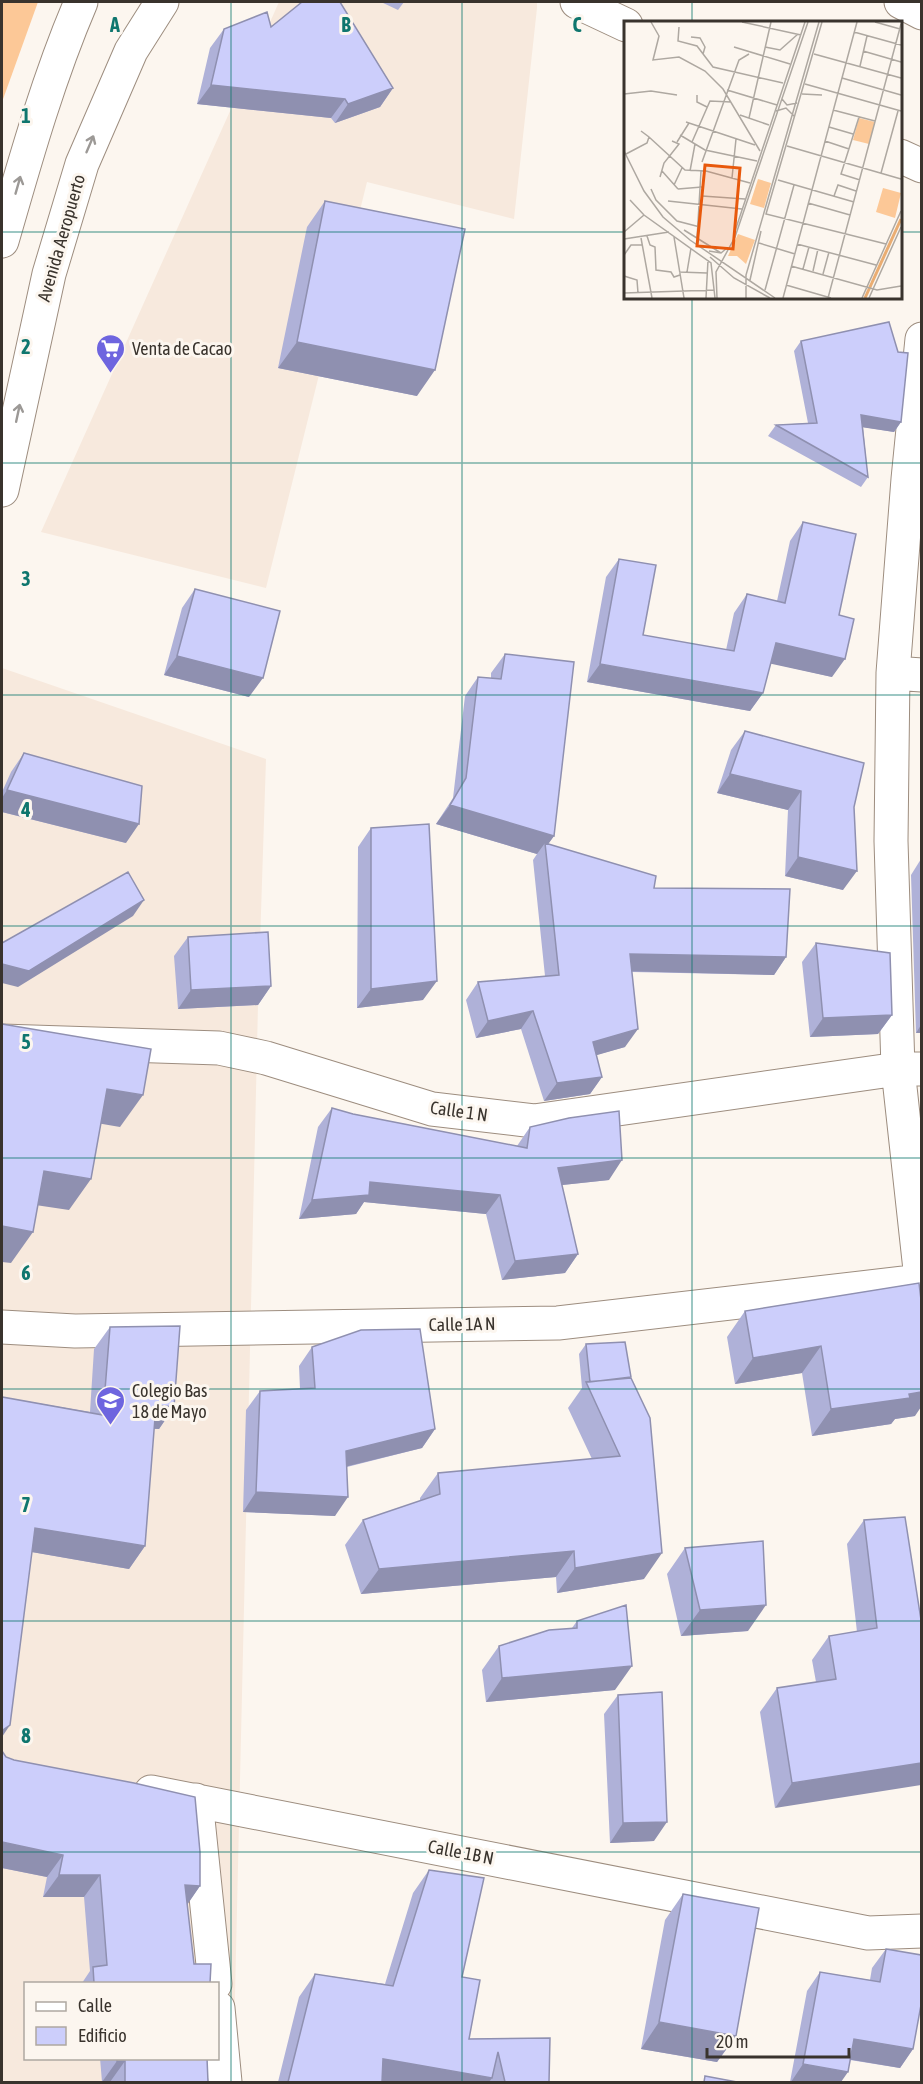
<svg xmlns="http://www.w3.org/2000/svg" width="923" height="2084" viewBox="0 0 923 2084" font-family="'Asap Condensed',sans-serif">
  <rect width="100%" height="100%" fill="#fcf6ef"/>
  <!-- built -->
  <path fill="#f7e9dd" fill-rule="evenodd" d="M279,2H537V8L514,219L367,182L266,588L41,532Z
    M2,668L266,759L258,1005L233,2082H2ZM26,1984H218V2058H26Z"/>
  <!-- green -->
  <path fill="#fcc897" d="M2,2H38L2,102Z"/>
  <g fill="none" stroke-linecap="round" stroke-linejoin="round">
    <defs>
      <path id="street" d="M577,2L626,25
        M900,156L922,166
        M922,339L908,479L893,673L891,841L898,1069L922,1288
        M893,673L922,675
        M2,1041L219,1048L266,1058L432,1109L534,1121L898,1069H922
        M2,1327L75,1331L558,1323L921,1281
        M151,1792L868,1933L922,1931
        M196,1800L215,1984
        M218,2008L225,2082"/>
      <path id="secondary" d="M2,241C25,161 48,79 81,2
        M2,490L49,274L82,164L131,51L162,2"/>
      <path id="primary" d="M901,2L922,13"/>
    </defs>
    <!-- street casing -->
    <use href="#street" stroke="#9d8d7f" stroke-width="35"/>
    <!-- secondary casing -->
    <use href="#secondary" stroke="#9d8d7f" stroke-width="35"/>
    <!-- primary casing -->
    <use href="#primary" stroke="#9d8d7f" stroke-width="35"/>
    <!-- street -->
    <use href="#street" stroke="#fff" stroke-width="33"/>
    <!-- secondary -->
    <use href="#secondary" stroke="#fff" stroke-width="33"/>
    <!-- primary -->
    <use href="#primary" stroke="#fff" stroke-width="33"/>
  </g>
  <!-- wall -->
  <path fill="#afb1d8" d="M381,2H404L398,10Z
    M271,27L393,88L380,107L335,123L331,118L197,104L210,48L224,29Z
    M325,201L417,396L278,368L307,227Z
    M801,341L901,422L894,432L863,427L868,477L861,487L768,436L776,425L808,423L794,351Z
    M803,522L839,615L832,677L771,663L763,693L750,711L587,682L606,577L619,559L643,635L726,650L734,613L747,594L777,601L790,541Z
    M195,589L249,697L164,675L182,608Z
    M505,654L554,836L548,844L654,888L786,957L774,975L632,972L625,1047L596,1055L602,1077L590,1094L544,1101L521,1029L476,1038L466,1000L478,982L545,976L533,860L537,854L436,824L453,798L465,696L478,677L491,678V673Z
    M745,731L854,807L843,890L785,876L788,810L717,793L731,750Z
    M24,753L126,843L2,812V792L11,772Z
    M371,828L423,1000L357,1008L358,847Z
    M921,859V1033H916L911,875Z
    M188,937L271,986L258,1005L178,1009L174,956Z
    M816,943L892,1015L878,1034L810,1037L802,962Z
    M332,1108L353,1114L517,1146L530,1127L609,1180L562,1185L578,1254L565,1273L502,1280L486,1214L364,1202L356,1214L299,1219L318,1127Z
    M919,1283L915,1416L895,1419L891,1424L812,1436L802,1373L735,1384L727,1337L745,1311Z
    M110,1327L174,1407L159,1429H154L145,1546L129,1569L32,1552L2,1397L90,1412L94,1349Z
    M586,1344L631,1377L630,1378L644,1579L557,1593L556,1577L361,1594L345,1545L363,1520L420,1501V1498L438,1473L592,1459L568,1408L582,1388L579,1354Z
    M312,1347L435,1429L422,1448L347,1467L335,1516L243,1512L246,1410L260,1391L300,1389L299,1366Z
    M864,1520L921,1620L775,1808L760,1712L777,1688L816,1682L812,1660L829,1636L857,1632L847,1544Z
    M685,1548L748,1631L681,1636L667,1574Z
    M577,1621L615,1690L486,1702L482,1670L499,1646L572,1628Z
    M618,1695L654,1841L610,1843L604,1714Z
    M2,1751L6,1757L200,1886L187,1904L194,1964L210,1983H82L90,1971L84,1897H43L47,1877L2,1868Z
    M429,1870L462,1977L469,2039L550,2038L549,2082H278L299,1997L315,1974L385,1984L413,1893Z
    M683,1894L736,2036L717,2062L641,2049L665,1920Z
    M886,1949L913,2049L900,2068L850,2060L841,2082H790L807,1991L820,1972L870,1980L872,1968Z
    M100,2058H207L208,2082H102Z"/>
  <!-- shaded-wall -->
  <path fill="#8f90b0" d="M211,85L345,99L331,118L197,104Z
    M393,88L380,107L335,123L348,104Z
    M297,342L435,370L417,396L278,368Z
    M861,415L901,422L894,432L854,426Z
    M776,643L845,659L832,677L763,662Z
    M177,656L263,678L249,697L164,675Z
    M600,664L763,693L750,711L587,682Z
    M730,774L801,791L788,810L717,793Z
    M7,790L139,824L126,843L2,812V798Z
    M450,805L554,836L546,847L545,843L537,854L436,824Z
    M798,857L857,871L843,890L785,876Z
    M144,900L133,916L18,987L2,983V964Z
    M630,954L786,957L774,975L618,971Z
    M437,981L423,1000L357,1008L371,989Z
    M271,986L258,1005L178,1009L191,990Z
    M533,1011L521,1029L476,1038L488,1021Z
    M892,1015L878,1034L810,1037L823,1018Z
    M921,1025V1033H916Z
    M638,1029L625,1047L580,1060L593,1042Z
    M602,1077L590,1094L544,1101L557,1083Z
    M107,1089L143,1095L120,1127L85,1121Z
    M622,1160L609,1180L544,1187L558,1168Z
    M44,1171L91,1179L69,1210L22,1203Z
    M370,1182L500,1195L486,1214L364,1202L356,1214L299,1219L312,1200Z
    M2,1226L33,1232L11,1263L2,1262Z
    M578,1254L565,1273L502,1280L515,1261Z
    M821,1346L802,1373L735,1384L753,1358Z
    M921,1392V1407L915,1416L895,1419L891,1424L812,1436L831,1409Z
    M156,1405L174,1407L159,1429L140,1428Z
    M435,1429L422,1448L332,1470L346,1451Z
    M256,1492L348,1497L335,1516L243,1512Z
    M35,1528L145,1546L129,1569L20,1550Z
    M574,1551L556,1577L361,1594L379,1569Z
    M662,1553L644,1579L557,1593L575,1568Z
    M766,1605L748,1631L681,1636L700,1610Z
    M632,1666L615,1690L486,1702L502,1678Z
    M10,1725L2,1737V1732L3,1730Z
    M921,1763V1785L775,1808L792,1783Z
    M667,1822L654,1841L610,1843L623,1823Z
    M2,1842L63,1855L47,1877L2,1868Z
    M59,1875H100L84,1897H43Z
    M185,1885L200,1886L185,1908Z
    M659,2022L736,2036L717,2062L641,2049Z
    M854,2039L913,2049L900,2068L841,2058Z
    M383,2059L492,2078L489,2082H369Z
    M117,2061H125L110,2082H102Z
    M803,2064L848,2072L841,2082H791Z"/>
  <!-- building -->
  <path fill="#cccefb" stroke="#8f90b0" stroke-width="1.5" d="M302,2H340L393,88L348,104L345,99L211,85L224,29L267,12L271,27Z
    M325,201L465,229L435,370L297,342Z
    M889,322L898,352L908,353L901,422L861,415L868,477L776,425L817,423L801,341Z
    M803,522L856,534L839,615L854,619L845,659L776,643L763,693L600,664L619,559L656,565L643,635L734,651L747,594L785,603Z
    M195,589L280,611L263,678L177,656Z
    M505,654L574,662L554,836L450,805L466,778L478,677L501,679Z
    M745,731L864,763L854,807L857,871L798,857L801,791L730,774Z
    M24,753L142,786L139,824L7,790Z
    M429,824L437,981L371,989V828Z
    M545,843L656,876L654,888L790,889L786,957L630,954L638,1029L593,1042L602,1077L557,1083L533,1011L488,1021L478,982L559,975Z
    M128,872L144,900L29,971L2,964V943Z
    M268,932L271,986L191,990L188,937Z
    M816,943L890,953L892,1015L823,1018Z
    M2,1024L151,1049L143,1095L107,1089L91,1179L44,1171L33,1232L2,1226Z
    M332,1108L353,1114L527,1148L530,1127L569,1118L619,1111L622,1160L558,1168L578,1254L515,1261L500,1195L370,1182L369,1195L312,1200Z
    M919,1283L921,1300V1392L909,1394L910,1398L831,1409L821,1346L753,1358L745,1311Z
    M180,1326L174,1407L156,1405L145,1546L35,1528L10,1725L3,1730L2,1733V1397L103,1415L110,1327Z
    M420,1329L435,1429L346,1451L348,1497L256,1492L260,1391L315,1388L312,1347L361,1330Z
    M625,1342L631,1377L590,1382L586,1344Z
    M631,1378L650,1418L662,1553L575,1568L574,1551L379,1569L363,1520L440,1494L438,1473L620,1456L586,1382Z
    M905,1517L921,1620V1763L792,1783L777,1688L836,1679L829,1636L877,1628L864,1520Z
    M763,1541L766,1605L700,1610L685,1548Z
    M626,1605L632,1666L502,1678L499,1646L549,1630L577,1628V1621Z
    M662,1692L667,1822L623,1823L618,1695Z
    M2,1751L6,1757L14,1760L134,1783L195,1797L200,1852V1886L185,1885L194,1964H211L210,1983H94L93,1967L107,1965L100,1875H59L63,1855L2,1842Z
    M429,1870L484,1878L462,1977L480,1980L469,2039L550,2038L549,2082H505L498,2052L492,2078L383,2059L382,2082H288L315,1974L393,1986Z
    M683,1894L759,1908L736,2036L659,2022Z
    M886,1949L921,1955V2005L913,2049L854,2039L848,2072L803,2064L820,1972L880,1982Z
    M117,2058H207L208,2082H125V2061H117Z
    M705,2076L737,2082H704Z"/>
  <!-- one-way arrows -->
  <defs><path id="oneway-shaft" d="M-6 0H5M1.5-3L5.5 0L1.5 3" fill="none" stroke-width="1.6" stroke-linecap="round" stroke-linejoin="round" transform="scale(1.5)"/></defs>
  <g stroke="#9c9996">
    <use href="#oneway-shaft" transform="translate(90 144) rotate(-67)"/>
    <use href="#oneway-shaft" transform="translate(18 185) rotate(-74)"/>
    <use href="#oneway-shaft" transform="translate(18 413) rotate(-78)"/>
  </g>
  <!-- grid -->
  <path fill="none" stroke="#0f766e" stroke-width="1.5" stroke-opacity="0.55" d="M231,2V2082M462,2V2082M692,2V22M2,232H626M900,232H922M692,297V2082M2,463H922M2,695H922M2,926H922M2,1158H922M2,1389H922M2,1621H922M2,1852H922"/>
  <!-- icons -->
  <defs>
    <symbol id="supermarket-pin" viewBox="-11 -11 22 30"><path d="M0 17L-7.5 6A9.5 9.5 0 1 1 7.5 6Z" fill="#6e65df" stroke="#fcf6ef"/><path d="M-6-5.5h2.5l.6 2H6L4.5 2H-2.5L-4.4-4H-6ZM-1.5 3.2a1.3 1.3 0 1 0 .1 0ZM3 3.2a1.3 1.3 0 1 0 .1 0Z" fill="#fff"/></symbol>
    <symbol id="school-pin" viewBox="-11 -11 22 30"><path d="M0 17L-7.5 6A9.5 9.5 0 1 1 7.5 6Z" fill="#6e65df" stroke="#fcf6ef"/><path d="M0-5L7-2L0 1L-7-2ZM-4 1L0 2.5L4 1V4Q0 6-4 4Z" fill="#fff"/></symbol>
  </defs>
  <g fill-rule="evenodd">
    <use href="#supermarket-pin" x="94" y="332" width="33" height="45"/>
    <use href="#school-pin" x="94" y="1384" width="33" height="45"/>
  </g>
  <g text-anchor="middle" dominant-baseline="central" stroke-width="6" stroke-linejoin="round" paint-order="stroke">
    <!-- street labels -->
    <g font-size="18" fill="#39332d" stroke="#fcf6ef">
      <text transform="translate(61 238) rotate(-74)">Avenida Aeropuerto</text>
      <text transform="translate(459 1111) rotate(8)">Calle 1 N</text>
      <text transform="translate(462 1324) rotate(-1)">Calle 1A N</text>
      <text transform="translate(461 1852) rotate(11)">Calle 1B N</text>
    </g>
    <!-- poi labels -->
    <g font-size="18" fill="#39332d" stroke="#fcf6ef" text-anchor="start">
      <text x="132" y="348">Venta de Cacao</text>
      <text x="132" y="1390">Colegio Bas<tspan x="132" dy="21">18 de Mayo</tspan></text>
    </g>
  </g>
  <!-- overview -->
  <g transform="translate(624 21)">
    <rect width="278" height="278" fill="#fcf6ef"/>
    <path d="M235,97L251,101L245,123L229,119ZM134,158L147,162L140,187L126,183ZM259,167L277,172L271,197L252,191ZM114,213L131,219L122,243L113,235H104Z" fill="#fcc897"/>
    <path fill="none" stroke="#eaad72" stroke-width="3" d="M241,277L277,198"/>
    <path fill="none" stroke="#aea8a1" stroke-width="1.5" d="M27,1L35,15L29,39L55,36L81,50L99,68L136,130M118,1L177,14M198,1L142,193L262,223M251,1L276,8M55,6L54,20L73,25L89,46L159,62M230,11L277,24M67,16L76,17L81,26L79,33M110,26L166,43M141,26L156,29L174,13M239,30L277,41M190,33L277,57M236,45L243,15M218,57L277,74M181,63L277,90M103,69L153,84M0,73L27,70L53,74M178,73L198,74M73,74V81L83,86M158,78L163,84L173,82M209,89L251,100M152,90L162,87L170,95M116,94L145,104M235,96L217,153L236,159M125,97L147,1M62,101L131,124M205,106L229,113M56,114L81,129L133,140M25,116L61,149L82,150L126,162M201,120L225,128M53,121L65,102M68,121L86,80L107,81M163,125L277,158M0,130L20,170L39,196L66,219L151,277M2,133L23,122L25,116L17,110M78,141L115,39L125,33M38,150L54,168M66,150L71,123M257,152L274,90M36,156L40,142L55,123L48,120M108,157L112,118M154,159L230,181M50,164L58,147M27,168L32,179L53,200L76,206M54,168L78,166M78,175L121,178M210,175L214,164L232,170M6,179L20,194L87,242L91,277M44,180L118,188M184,182L226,194M60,209L97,232M0,211L20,194M110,213L181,1M23,215L26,224L31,226L32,249L47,251L50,256L56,254M50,216L60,277M17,217L28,277M0,218L45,211M73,218L77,150M135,222L171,233M173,223L252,244M85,230L97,232L103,227M0,234L7,224H18M86,236L110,257L146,277M167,245L253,269L277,265M179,248L185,226M189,250L194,228M55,251L83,252M63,251L67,227M199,253L205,231M0,255L13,259L14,272M126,259L137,210M162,264L207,277M141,269L170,164M0,272L90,269M82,277L84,239M93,277L92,251L111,216L184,1M122,277V254L195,1M159,277L233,1M204,277L277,3M238,277L277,190M245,277L277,206"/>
    <path fill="#e8590c" fill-opacity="0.15" stroke="#e8590c" stroke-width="3" d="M81,144L116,147L109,228L73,225Z"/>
    <rect width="278" height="278" fill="none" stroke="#39332d" stroke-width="3"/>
  </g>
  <g font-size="20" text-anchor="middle" font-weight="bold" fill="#0f766e" stroke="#fcf6ef" stroke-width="6" stroke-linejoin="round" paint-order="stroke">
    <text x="115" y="32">A</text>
    <text x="346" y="32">B</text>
    <text x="577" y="32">C</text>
    <text x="26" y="123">1</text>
    <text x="26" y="354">2</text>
    <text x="26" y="586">3</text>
    <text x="26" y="817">4</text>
    <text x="26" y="1049">5</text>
    <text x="26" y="1280">6</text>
    <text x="26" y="1512">7</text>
    <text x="26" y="1743">8</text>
  </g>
  <!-- border -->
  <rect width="923" height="2084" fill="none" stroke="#39332d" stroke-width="6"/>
  <!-- legend -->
  <rect x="24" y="1982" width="195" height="78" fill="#fcf6ef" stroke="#aea8a1" stroke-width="1.5"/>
  <rect x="36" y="2002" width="30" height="9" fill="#ffffff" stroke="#aea8a1" stroke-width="1.5"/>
  <text x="78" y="2012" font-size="18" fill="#39332d">Calle</text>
  <rect x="36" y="2027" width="30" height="18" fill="#cccefb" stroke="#aea8a1" stroke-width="1.5"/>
  <text x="78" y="2042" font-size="18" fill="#39332d">Edificio</text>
  <!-- scale -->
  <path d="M707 2048v9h142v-9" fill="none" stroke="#39332d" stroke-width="3"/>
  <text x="716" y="2048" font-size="18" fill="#39332d" stroke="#fcf6ef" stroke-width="4.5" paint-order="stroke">20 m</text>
</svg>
